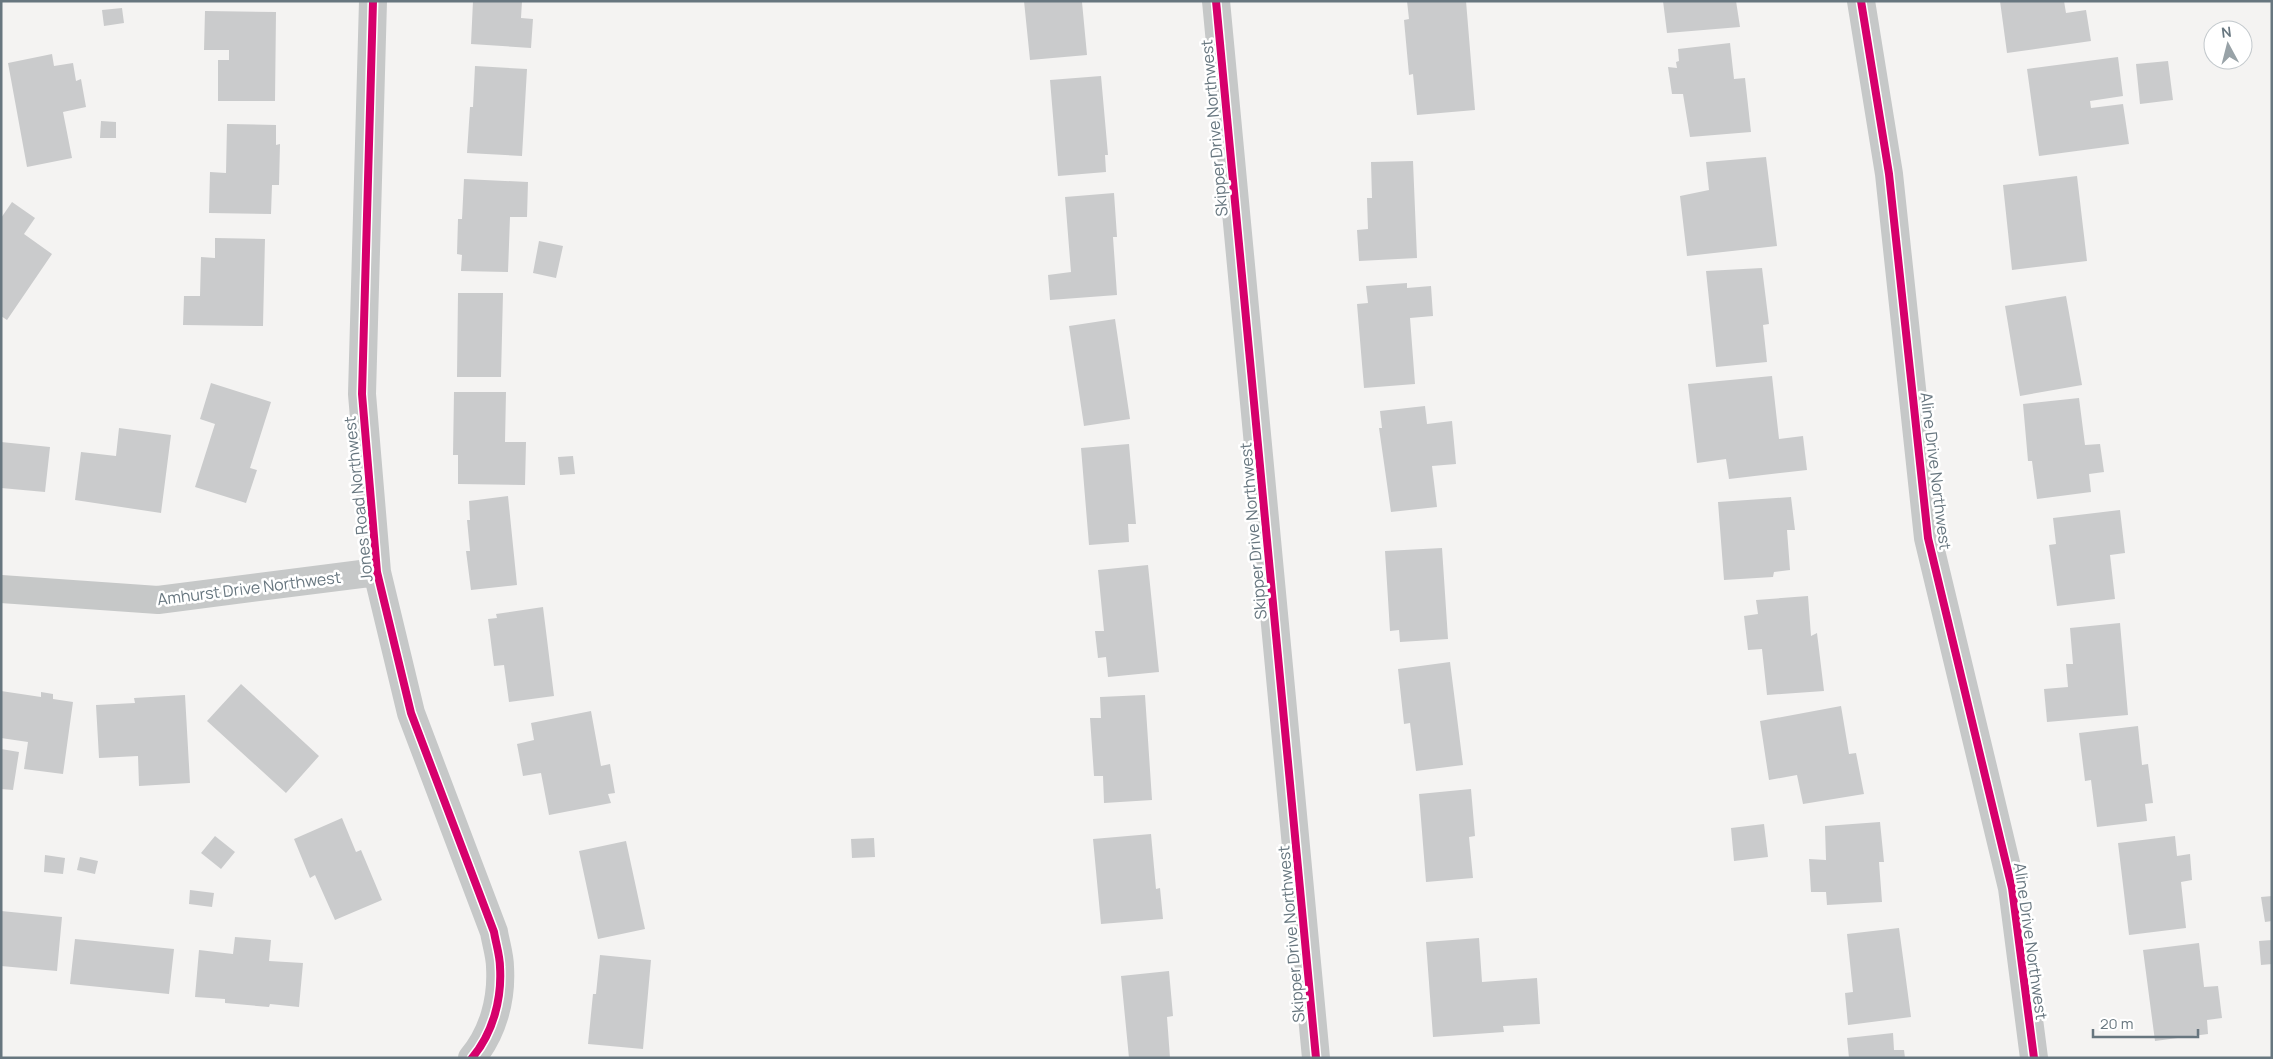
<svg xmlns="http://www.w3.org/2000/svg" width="2273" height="1059" viewBox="0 0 2273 1059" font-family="Manrope,sans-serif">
  <rect width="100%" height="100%" fill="#f4f3f2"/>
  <!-- building -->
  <path fill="#cacbcc" d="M473,1H522L521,18L533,19L531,48L471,44Z
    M1024,1L1082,2L1087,55L1030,60Z
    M1407,1H1466L1475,110L1417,115L1413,74L1409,75L1404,20L1409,19Z
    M1663,1H1736L1740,27L1667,33Z
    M2000,1H2064L2066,13L2086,10L2091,41L2007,53Z
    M122,8L124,23L104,26L102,10Z
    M205,11L276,12L275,101H218V60H229V50H204Z
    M1730,43L1734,79L1745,78L1751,132L1690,137L1683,94H1672L1668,67L1677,68L1676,62L1679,61L1678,49Z
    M52,54L54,66L73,63L76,81L81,79L86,107L63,112L72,158L27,167L8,63Z
    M2118,57L2123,96L2090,101L2091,108L2123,104L2129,144L2039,156L2027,69Z
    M2168,61L2173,100L2140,104L2136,64Z
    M475,66L527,69L522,156L467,153L470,107H473Z
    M1101,76L1108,155H1105L1106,172L1058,176L1050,80Z
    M101,121L116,122V138H100Z
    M227,124L276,125V145L280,144L279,185H272L271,214L209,213L210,172L226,173Z
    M1766,157L1777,246L1687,256L1680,196L1709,190L1706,162Z
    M1413,161L1417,258L1359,261L1357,230L1368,229L1367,198H1372L1371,162Z
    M2077,176L2087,261L2012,270L2003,185Z
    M464,179L528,182L527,217H510L508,272L461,271L462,255L457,254L458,219H462Z
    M1114,193L1117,237H1113L1117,295L1050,300L1048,275L1071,272L1065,197Z
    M12,202L35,218L24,234L52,254L7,320L1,316V218Z
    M215,238L265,239L263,326L183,325L184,296H200L201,257L215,258Z
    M539,241L563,246L556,278L533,273Z
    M1762,268L1769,324L1763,325L1767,362L1716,367L1706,271Z
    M1407,283V288L1431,286L1433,316L1410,318L1415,384L1364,388L1357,304L1368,303L1366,286Z
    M458,293H503L501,377H457Z
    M2066,296L2082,385L2020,396L2005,306Z
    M1115,319L1130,419L1084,426L1069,326Z
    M1772,376L1779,439L1803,436L1807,470L1729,479L1726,459L1697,463L1688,384Z
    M211,383L271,402L250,468L257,470L246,503L195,487L215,424L200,419Z
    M454,392H506L505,442H526L525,485L458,484V455H453Z
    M2079,398L2085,445L2100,444L2104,472L2089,474L2091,492L2037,499L2032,461H2028L2023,404Z
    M1425,406L1427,424L1452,421L1456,464L1432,466L1437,507L1391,512L1379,428H1382L1380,411Z
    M119,428L171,435L161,513L75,500L81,452L116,456Z
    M1,442L50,447L45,492L1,488Z
    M1129,444L1136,524H1128L1129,542L1089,545L1081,448Z
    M573,456L575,474L560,475L558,457Z
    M508,496L517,585L471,590L466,551H470L467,520H470L469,501Z
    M1791,497L1795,530H1787L1790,570L1774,572L1773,577L1724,580L1718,502Z
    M2120,510L2125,553L2110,555L2115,599L2057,606L2049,545L2056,544L2053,518Z
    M1442,548L1448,639L1400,642L1399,630L1390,631L1385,551Z
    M1148,565L1159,672L1108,677L1106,657L1098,658L1095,631H1104L1098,570Z
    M1808,596L1811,636L1817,633L1824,691L1767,695L1762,649L1748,650L1744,616L1758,614L1756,600Z
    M543,607L554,696L509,702L504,665L494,666L488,619L497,618L496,614Z
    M2120,623L2128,715L2047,722L2044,689L2068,687L2066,664H2073L2070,628Z
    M1450,662L1463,765L1416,771L1410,723L1404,724L1398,669Z
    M241,684L319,756L286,793L207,721Z
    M1,691L41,697V692L53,694V699L73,702L63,774L24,769L28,742L1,738Z
    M185,695L190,783L139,786L138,756L99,758L96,705L135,703L134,698Z
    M1145,695L1152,800L1104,803L1103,776H1094L1090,718H1101L1100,697Z
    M1841,706L1849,754L1856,753L1864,794L1803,804L1797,775L1769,780L1760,721Z
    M591,711L601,766L610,764L615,793L608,794L611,803L549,815L541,773L523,776L517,744L534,740L531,723Z
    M2138,726L2142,765L2148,764L2153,803L2145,804L2147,821L2097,827L2091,780L2085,781L2079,733Z
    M1,749L19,752L13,790L1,789Z
    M1471,789L1475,836L1469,837L1473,878L1426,882L1419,794Z
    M342,818L356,852L361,850L382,900L335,920L315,875L310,878L294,839Z
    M1880,822L1884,862H1879L1882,902L1827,905L1826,892H1811L1809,859L1826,860L1825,826Z
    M1764,824L1768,857L1734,861L1731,828Z
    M1151,834L1156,889L1160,888L1163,919L1101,924L1093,839Z
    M215,836L235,852L221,869L201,853Z
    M2175,836L2177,856L2190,854L2192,880L2181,882L2186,928L2129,935L2118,843Z
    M874,838L875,857L852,858L851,839Z
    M626,841L645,929L598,939L579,851Z
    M45,855L65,858L63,874L44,872Z
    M80,857L98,861L95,874L77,870Z
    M190,890L214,893L212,907L189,904Z
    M2272,896V921L2265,922L2261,897Z
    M1,911L62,917L57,971L1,966Z
    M1899,928L1911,1017L1848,1025L1845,993L1853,992L1847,934Z
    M235,937L271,940L269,961L303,963L299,1007L270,1004L269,1007L225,1003V999L195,997L199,950L233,954Z
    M1479,938L1482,982L1537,978L1540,1024L1503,1026L1504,1032L1433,1037L1426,942Z
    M75,939L174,949L169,994L70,984Z
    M2272,940V964L2261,965L2259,941Z
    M2199,943L2204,987L2218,986L2222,1018L2207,1020L2208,1034L2155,1041L2143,950Z
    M600,955L651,960L643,1049L588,1044L593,994H596Z
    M1169,971L1173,1016L1167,1017L1170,1058H1129L1121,976Z
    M1893,1033L1894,1050H1904L1905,1058H1849L1847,1038Z"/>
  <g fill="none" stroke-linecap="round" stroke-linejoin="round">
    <!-- minor -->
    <path stroke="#c6c8c8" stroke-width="28" d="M373,1L362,394L377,572L411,713L494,932C496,944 500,956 500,967C502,999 493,1033 472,1058
      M1216,1L1316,1058
      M1861,1L1889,174L1928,538L2012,888L2034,1058
      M1,589L158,600L377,572"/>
    <defs>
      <path id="cycleway" d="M373,1L362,394L377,572L411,713L494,932C496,944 500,956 500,967C502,999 493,1033 472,1058
        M1216,1L1316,1058
        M1861,1L1889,174L1928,538L2012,888L2034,1058"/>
    </defs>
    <!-- cycleway casing -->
    <use href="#cycleway" stroke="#fff" stroke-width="11"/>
    <!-- cycleway -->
    <use href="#cycleway" stroke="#d6006c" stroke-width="8"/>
  </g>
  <g text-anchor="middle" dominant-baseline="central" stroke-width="5" stroke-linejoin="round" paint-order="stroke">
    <!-- street labels -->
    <g font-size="16" fill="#67767f" stroke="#fff">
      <text transform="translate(1214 128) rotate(-95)">Skipper Drive Northwest</text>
      <text transform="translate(1936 471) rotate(83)">Aline Drive Northwest</text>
      <text transform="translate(358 499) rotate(-96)">Jones Road Northwest</text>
      <text transform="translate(1253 531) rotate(-95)">Skipper Drive Northwest</text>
      <text transform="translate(249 588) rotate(-7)">Amhurst Drive Northwest</text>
      <text transform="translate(1291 934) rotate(-95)">Skipper Drive Northwest</text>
      <text transform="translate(2031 941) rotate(82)">Aline Drive Northwest</text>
    </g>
  </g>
  <!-- border -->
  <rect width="2273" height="1059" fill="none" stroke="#67767f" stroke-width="5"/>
  <!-- north arrow -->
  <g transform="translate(2228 45) rotate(353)"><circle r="24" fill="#ffffff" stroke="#c2c8cc"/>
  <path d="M0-4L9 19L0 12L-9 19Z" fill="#98a2a7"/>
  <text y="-8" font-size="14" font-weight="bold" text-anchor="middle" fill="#67767f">N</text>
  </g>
  <!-- scale -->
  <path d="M2093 1029v8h105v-8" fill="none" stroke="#67767f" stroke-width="2.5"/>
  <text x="2100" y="1029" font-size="15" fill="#67767f" stroke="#ffffff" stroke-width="4" paint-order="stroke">20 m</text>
</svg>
